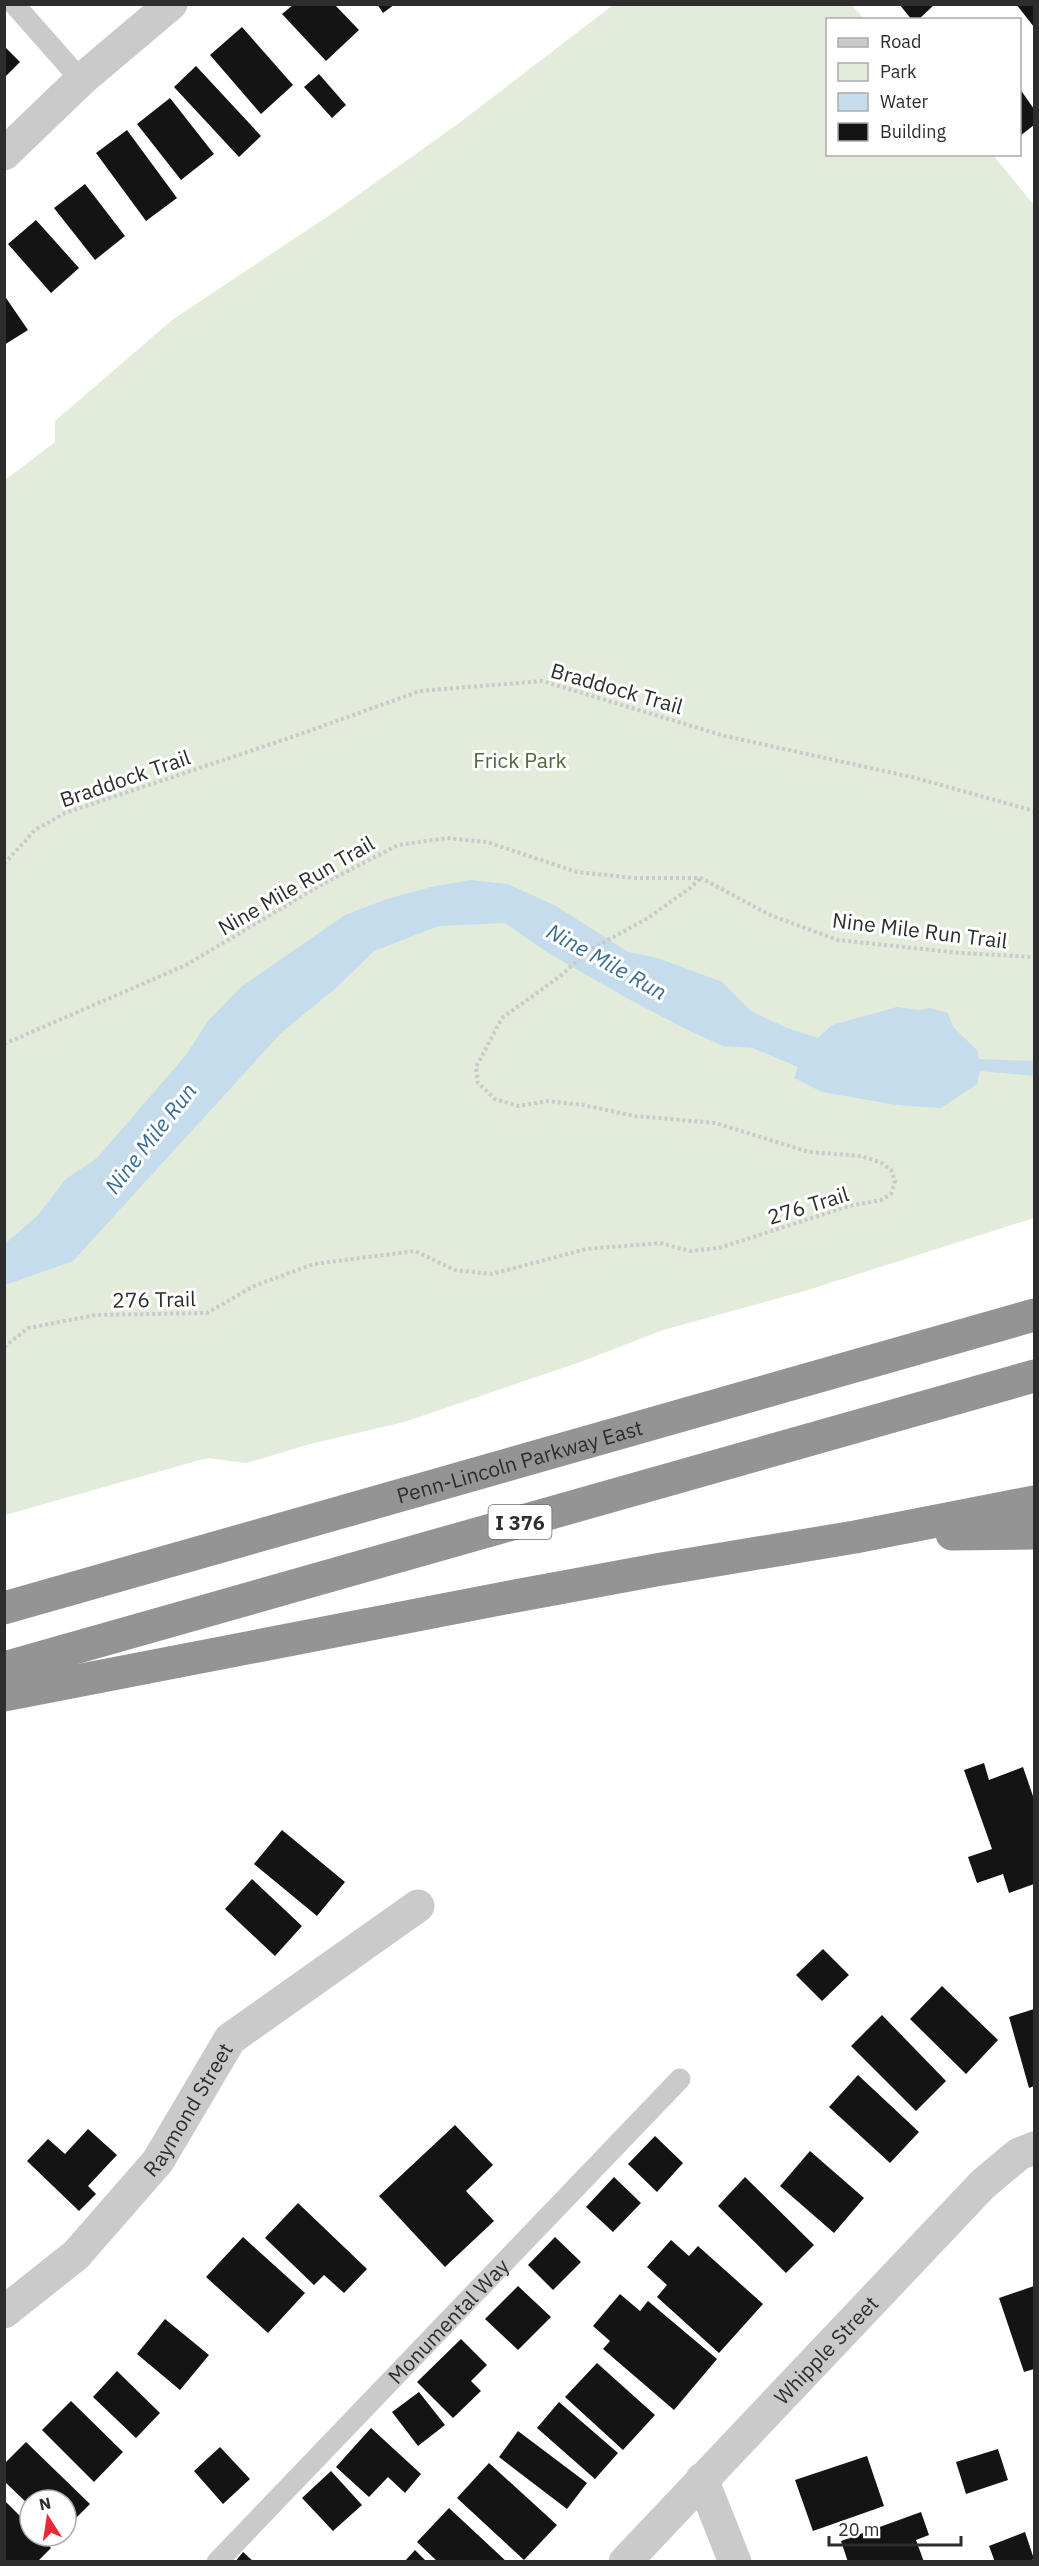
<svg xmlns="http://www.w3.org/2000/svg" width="1039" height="2566" viewBox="0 0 1039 2566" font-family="'IBM Plex Sans',sans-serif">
  <rect width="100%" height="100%" fill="#fff"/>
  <!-- green -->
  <path fill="#e3ebda" d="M613,5H852L864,19L828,20V154L993,155L1034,205V1218L808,1290L663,1330L583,1361L404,1422L310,1444L246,1463L207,1458L5,1515V480L55,442V421L172,320L327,217L455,126Z"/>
  <!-- water -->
  <path fill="#c5dcec" d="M470,880L508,884L556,906L628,952L658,958L722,982L751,1011L787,1028L818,1038L832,1025L897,1007L919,1010L930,1008L948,1013L953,1027L977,1050L979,1059L1034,1061V1076L980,1071L977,1084L941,1108L897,1105L822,1092L794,1078L798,1067L753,1048L723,1046L692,1032L632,1001L548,953L505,923L439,926L374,951L336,988L281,1033L73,1261L5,1285V1244L38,1215L66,1179L97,1158L186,1055L208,1021L241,987L345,915L387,899L431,887Z"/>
  <!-- building -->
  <path fill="#141414" d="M377,4H395L383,13Z
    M899,4H935L918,20H912Z
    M1016,4H1034V27Z
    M293,5H335L359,30L326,61L282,14Z
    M242,27L293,85L261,114L210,55Z
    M4,46L20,62L4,78Z
    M196,66L261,136L239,157L174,87Z
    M319,74L346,105L332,118L304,87Z
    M1020,89L1034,109V125L1020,136Z
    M170,98L214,154L181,180L137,124Z
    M127,130L177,198L146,221L96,153Z
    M85,184L125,236L95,260L54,208Z
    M36,220L79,268L51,293L8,244Z
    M4,295L28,330L4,345Z
    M984,1763L989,1780L1023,1767L1034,1799V1884L1009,1893L1003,1874L977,1883L968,1857L992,1849L964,1770Z
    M282,1830L345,1882L317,1916L254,1864Z
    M252,1879L302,1926L275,1956L225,1909Z
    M823,1949L849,1975L822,2001L796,1975Z
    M942,1986L998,2040L966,2074L910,2019Z
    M1034,2009V2086L1029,2088L1009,2017Z
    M882,2015L946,2081L916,2111L851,2046Z
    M858,2075L919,2132L890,2163L829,2107Z
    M455,2125L493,2165L466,2191L494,2221L445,2267L379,2196Z
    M88,2129L117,2155L88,2186L96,2194L79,2211L27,2161L48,2139L65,2154Z
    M655,2136L683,2163L657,2192L628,2164Z
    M810,2151L864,2198L834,2233L780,2186Z
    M614,2177L641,2203L613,2232L586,2207Z
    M745,2177L814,2245L786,2273L718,2206Z
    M298,2203L367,2269L344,2293L324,2275L314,2285L265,2238Z
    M243,2237L305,2293L268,2333L206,2277Z
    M555,2237L581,2262L553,2290L528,2265Z
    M671,2240L689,2256L698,2246L763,2304L719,2353L657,2297L667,2285L647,2267Z
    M518,2286L551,2317L518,2350L485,2319Z
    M1034,2286V2369L1024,2372L999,2298Z
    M620,2294L640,2311L648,2301L717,2359L674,2410L603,2349L610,2341L593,2326Z
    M165,2319L209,2355L180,2390L137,2354Z
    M461,2339L487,2365L471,2381L481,2391L453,2418L417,2382Z
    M597,2363L655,2415L623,2450L565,2397Z
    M117,2371L160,2413L136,2438L93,2397Z
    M419,2392L445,2425L418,2446L392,2412Z
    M71,2401L123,2452L94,2482L42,2430Z
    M559,2402L618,2453L595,2479L537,2428Z
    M371,2428L421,2474L405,2493L388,2477L369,2497L336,2467Z
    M518,2431L587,2483L567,2509L499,2457Z
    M26,2442L90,2504L66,2528V2500H30V2506L4,2481V2464Z
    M220,2447L250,2479L223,2504L194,2471Z
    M998,2449L1008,2480L966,2494L956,2462Z
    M867,2456L884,2506L813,2531L795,2480Z
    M489,2463L557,2525L524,2560L457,2498Z
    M331,2471L362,2505L333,2531L302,2498Z
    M4,2500L30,2526V2536H40L51,2548L37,2562H4Z
    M449,2508L507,2562H438L417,2542Z
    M921,2512L929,2535L916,2540L924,2562H848L841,2541Z
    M1025,2532L1034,2559L1028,2562H995L989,2546Z
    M415,2550L427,2562H404Z
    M243,2552L254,2562H235Z"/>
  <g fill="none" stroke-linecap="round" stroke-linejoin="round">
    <!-- path -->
    <path stroke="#cacaca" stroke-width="4" stroke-dasharray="3 3" stroke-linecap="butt" d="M4,864L35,830L65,813L292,737L420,691L542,681L725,736L916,778L1034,811
      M4,1044L186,965L319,886L398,845L447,838L487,842L577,872L635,878H701L770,915L838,940L960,953L1034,957
      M4,1347L28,1328L96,1315L207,1313L254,1286L314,1264L415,1251L455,1270L492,1274L586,1249L660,1243L690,1251L719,1248L849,1206L881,1200L891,1194L895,1181L891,1170L882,1163L861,1156L809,1152L715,1123L635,1116L583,1105L547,1101L518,1106L495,1099L478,1083L476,1067L502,1018L563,974L586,952L648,918L690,888L701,878"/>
    <!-- lane -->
    <g stroke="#cacaca" stroke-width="21">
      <path d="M14,4L81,80"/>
      <path id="s1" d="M217,2562L680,2079"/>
    </g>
    <!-- street -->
    <g stroke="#cacaca" stroke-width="33">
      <path d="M4,154L81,80L171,4"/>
      <path id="s2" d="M4,2312L76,2255L158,2161L230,2039L418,1906"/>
      <path d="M702,2479L735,2562"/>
      <path id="s3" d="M625,2562L983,2184L1019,2154L1034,2148"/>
    </g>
    <!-- highway -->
    <g stroke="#949494" stroke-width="33">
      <path d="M952,1534L1034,1533"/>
      <path id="s4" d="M4,1608L1034,1315"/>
      <path d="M4,1668L1034,1376"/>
      <path d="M4,1695L510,1597L656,1570L855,1537L1034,1502"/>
    </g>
  </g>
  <g text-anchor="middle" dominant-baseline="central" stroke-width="6" stroke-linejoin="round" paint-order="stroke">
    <!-- shield labels -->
    <rect fill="#fff" stroke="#6c6c6c" stroke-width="1.5" x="488.5" y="1505" width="63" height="34" rx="4.5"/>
    <g font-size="20" font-weight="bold" fill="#2d2d2d">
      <text x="520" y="1522">I 376</text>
    </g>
    <!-- street labels -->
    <g font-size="21" fill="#2d2d2d" stroke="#fff">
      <text transform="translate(617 688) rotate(16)">Braddock Trail</text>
      <text transform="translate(125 778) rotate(-19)">Braddock Trail</text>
      <text transform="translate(296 885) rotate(-30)">Nine Mile Run Trail</text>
      <text transform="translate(920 930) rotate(7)">Nine Mile Run Trail</text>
      <text transform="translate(808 1205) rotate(-17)">276 Trail</text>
      <text transform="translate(154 1299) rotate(-1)">276 Trail</text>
      <text stroke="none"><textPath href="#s4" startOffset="536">Penn-Lincoln Parkway East</textPath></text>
      <text stroke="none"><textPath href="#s2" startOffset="276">Raymond Street</textPath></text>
      <text stroke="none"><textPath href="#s1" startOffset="334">Monumental Way</textPath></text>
      <text stroke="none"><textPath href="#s3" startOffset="292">Whipple Street</textPath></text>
    </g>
    <!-- park labels -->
    <g font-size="21" fill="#4f6a39" stroke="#fff">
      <text x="520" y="760">Frick Park</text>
    </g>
    <!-- water labels -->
    <g font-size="22" font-style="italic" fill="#396d92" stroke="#fff">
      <text transform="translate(607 961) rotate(29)">Nine Mile Run</text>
      <text transform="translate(150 1138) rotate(-52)">Nine Mile Run</text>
    </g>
  </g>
  <!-- border -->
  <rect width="1039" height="2566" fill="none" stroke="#2d2d2d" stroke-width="12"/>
  <!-- legend -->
  <rect x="826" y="18" width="195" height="138" fill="#ffffff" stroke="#ababab" stroke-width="1.5"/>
  <rect x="838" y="38" width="30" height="9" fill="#cacaca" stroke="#ababab" stroke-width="1.5"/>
  <text x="880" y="48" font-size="18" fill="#2d2d2d">Road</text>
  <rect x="838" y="63" width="30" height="18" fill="#e3ebda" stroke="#ababab" stroke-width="1.5"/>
  <text x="880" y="78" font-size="18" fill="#2d2d2d">Park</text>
  <rect x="838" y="93" width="30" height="18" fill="#c5dcec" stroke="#ababab" stroke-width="1.5"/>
  <text x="880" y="108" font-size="18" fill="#2d2d2d">Water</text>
  <rect x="838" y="123" width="30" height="18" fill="#141414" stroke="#ababab" stroke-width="1.5"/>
  <text x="880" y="138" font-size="18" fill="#2d2d2d">Building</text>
  <!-- north arrow -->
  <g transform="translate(48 2518) rotate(348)"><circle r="28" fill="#ffffff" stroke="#ababab" stroke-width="1.5"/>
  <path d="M0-4.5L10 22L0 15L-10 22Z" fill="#eb2833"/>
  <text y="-9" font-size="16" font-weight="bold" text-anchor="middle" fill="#2d2d2d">N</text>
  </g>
  <!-- scale -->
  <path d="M829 2536v9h132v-9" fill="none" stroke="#2d2d2d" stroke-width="3"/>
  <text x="838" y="2536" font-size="18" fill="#2d2d2d" stroke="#ffffff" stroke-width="4.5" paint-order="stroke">20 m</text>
</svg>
